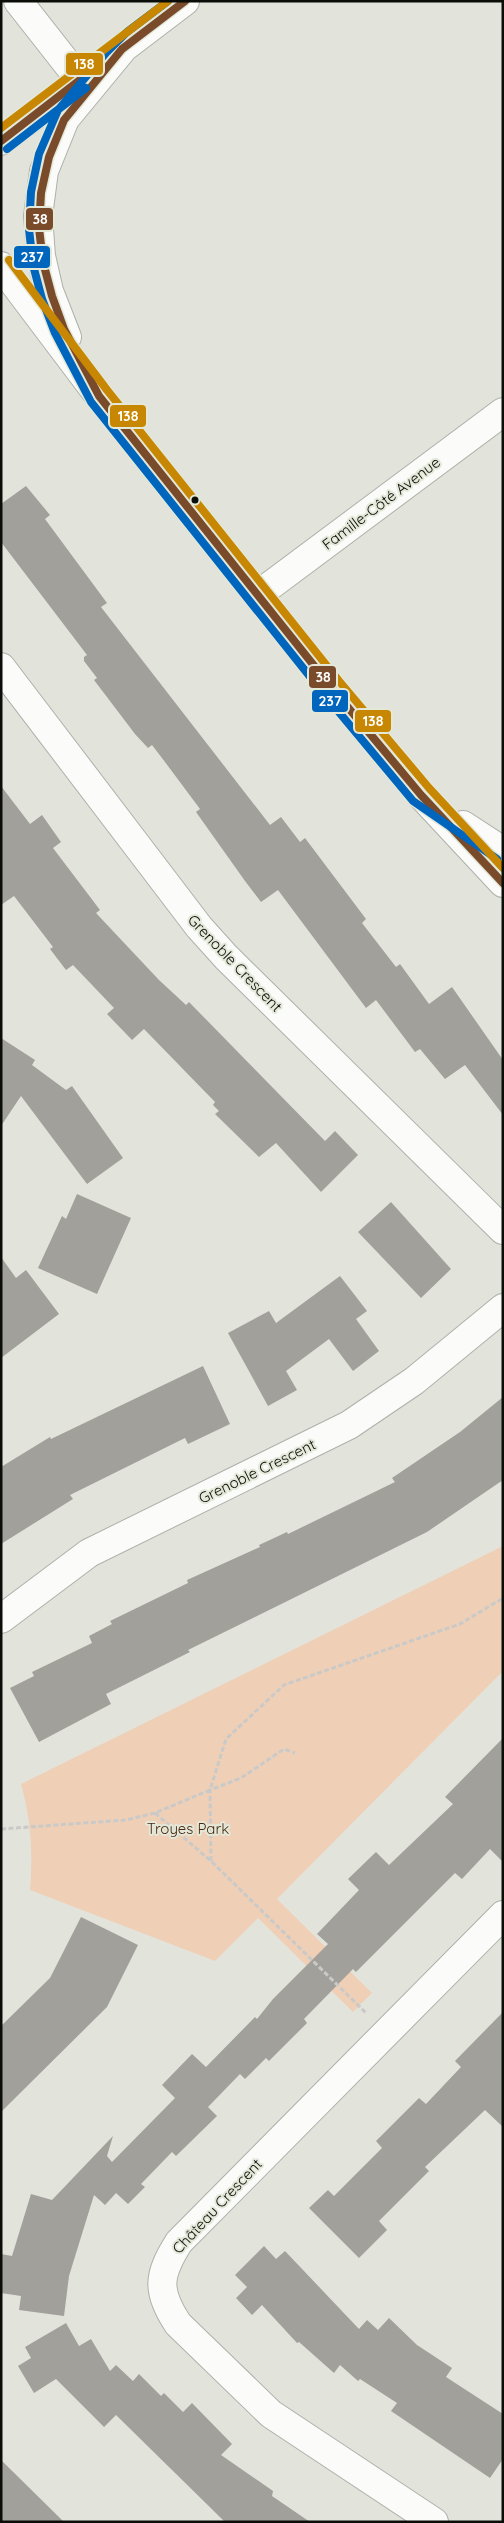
<svg xmlns="http://www.w3.org/2000/svg" width="504" height="2523" viewBox="0 0 504 2523" font-family="Quicksand,sans-serif">
  <rect width="100%" height="100%" fill="#e2e4dc"/>
  <!-- green -->
  <path fill="#f0cfb7" d="M503,1546V1671L277,1899L372,1993L353,2012L258,1918L215,1961L30,1890C33,1853 31,1820 21,1784Z"/>
  <!-- building -->
  <path fill="#a1a09a" d="M26,486L50,515L45,519L107,603L101,607L270,825L281,817L300,842L305,838L366,919L362,923L396,967L400,964L429,1004L452,987L503,1060V1115L465,1065L445,1079L420,1049L415,1052L376,1000L366,1008L278,890L261,902L245,881L196,812L200,809L165,762L152,745L148,748L135,734L94,680L97,678L84,661V657L87,655L1,542V504Z
    M1,786L30,824L42,815L61,842L53,848L100,910L96,913L159,980L186,1005L189,1002L325,1141L335,1131L358,1155L321,1192L276,1143L259,1157L215,1114L219,1111L213,1105L215,1102L144,1029L132,1040L107,1014L114,1008L73,965L66,970L50,949L53,947L14,896L1,905Z
    M1,1038L35,1060L32,1065L66,1090L72,1086L123,1158L87,1184L21,1096L1,1126Z
    M77,1194L131,1218L97,1294L38,1268L62,1216L66,1219Z
    M391,1202L451,1269L421,1298L358,1232Z
    M1,1257L16,1278L26,1270L59,1314L1,1358Z
    M340,1276L367,1311L356,1319L379,1351L353,1371L329,1339L286,1371L297,1390L268,1406L228,1333L269,1311L276,1323Z
    M203,1366L230,1424L188,1444L185,1438L70,1495L73,1499L1,1544V1467L50,1437L51,1439Z
    M503,1397V1480L427,1532L188,1650L190,1652L106,1694L111,1704L39,1742L10,1688L34,1676L32,1672L92,1643L89,1636L112,1624L110,1621L188,1583L187,1580L260,1547L259,1545L272,1539L287,1532L288,1534L395,1482L392,1478L460,1432Z
    M503,1738V1862L490,1849L462,1879L455,1873L356,1972L353,1969L304,2019L307,2023L269,2061L266,2058L245,2079L240,2074L208,2107L217,2116L176,2156L172,2152L141,2184L145,2187L128,2204L116,2193L105,2205L94,2195L69,2276L64,2316L19,2310L21,2296L1,2293V2254L12,2256L31,2194L52,2200L113,2136L107,2156L112,2162L175,2098L162,2085L192,2054L206,2067L255,2017L257,2019L273,1999L328,1944L317,1934L359,1890L348,1879L376,1852L389,1865L453,1804L445,1797Z
    M81,1917L138,1945L107,2007L1,2112V2026L50,1978Z
    M503,2012V2127L485,2110L425,2167L429,2171L379,2221L387,2230L359,2258L309,2208L328,2190L334,2196L382,2148L376,2141L419,2098L426,2104L461,2067L455,2061Z
    M264,2246L276,2259L285,2251L359,2329L367,2320L378,2330L389,2318L417,2345L452,2368L446,2377L503,2414V2459L490,2478L391,2411L397,2403L360,2379L358,2381L340,2365L334,2373L299,2342L297,2343L262,2305L252,2315L236,2298L247,2287L235,2275Z
    M66,2323L79,2346L91,2339L110,2371L116,2365L133,2381L139,2374L161,2396L164,2393L183,2412L192,2403L232,2444L221,2455L273,2491L272,2496L310,2522H225L116,2415L104,2427L56,2379L34,2393L18,2366L31,2358L25,2347Z
    M1,2460L64,2522H1Z"/>
  <g fill="none" stroke-linecap="round" stroke-linejoin="round">
    <defs>
      <path id="minor" d="M18,1L80,80
        M259,594L503,412
        M1,667L199,927L226,957L503,1230
        M1,1619L89,1553L349,1425L414,1381L503,1308
        M434,2522L271,2414L178,2324C156,2291 158,2275 179,2242L503,1915"/>
      <path id="major" d="M1,141L185,1
        M1,266L99,396L331,687L421,795L503,883
        M67,337L49,291L41,256L38,216L44,171L65,119L126,45
        M463,825L503,851"/>
    </defs>
    <!-- minor casing -->
    <use href="#minor" stroke="#aeb0aa" stroke-width="30"/>
    <!-- major casing -->
    <use href="#major" stroke="#aeb0aa" stroke-width="30"/>
    <!-- path -->
    <path stroke="#c9cac8" stroke-width="3" stroke-dasharray="5 2.5" stroke-linecap="butt" d="M155,1813L211,1861L367,2014
      M1,1829L126,1820L155,1813L210,1790L226,1739L284,1685L460,1624L503,1598
      M211,1861L210,1790L241,1778L284,1749L295,1753"/>
    <!-- minor -->
    <use href="#minor" stroke="#fbfbfa" stroke-width="28"/>
    <!-- major -->
    <use href="#major" stroke="#fbfbfa" stroke-width="28"/>
    <defs>
      <path id="bus-1" d="M185,1L122,49L64,120L49,157L41,193L39,228L43,262L52,296L64,329L99,396L331,687L421,795L503,883
        M1,141L80,80"/>
      <path id="bus-2" d="M168,1L127,32L106,53L58,110L39,154L31,192L29,229L33,265L42,299L55,333L91,402L323,693L413,801L497,859
        M7,149L86,88"/>
      <path id="bus-3" d="M1,128L168,1
        M9,260L107,390L339,681L429,788L503,868"/>
    </defs>
    <!-- bus-1 casing -->
    <use href="#bus-1" stroke="#e3e8d9" stroke-width="11"/>
    <!-- bus-2 casing -->
    <use href="#bus-2" stroke="#e3e8d9" stroke-width="11"/>
    <!-- bus-3 casing -->
    <use href="#bus-3" stroke="#e3e8d9" stroke-width="11"/>
    <!-- bus-1 -->
    <use href="#bus-1" stroke="#7a4b2a" stroke-width="8"/>
    <!-- bus-2 -->
    <use href="#bus-2" stroke="#0065bd" stroke-width="8"/>
    <!-- bus-3 -->
    <use href="#bus-3" stroke="#c88702" stroke-width="8"/>
  </g>
  <!-- markers -->
  <circle fill="#0b0d08" stroke="#e3e8d9" stroke-width="2" cx="195" cy="500" r="4.5"/>
  <g text-anchor="middle" dominant-baseline="central" stroke-width="4" stroke-linejoin="round" paint-order="stroke">
    <!-- street labels -->
    <g font-size="15" fill="#0b0d08" stroke="#e3e8d9">
      <text transform="translate(381 503) rotate(-37)">Famille-Côté Avenue</text>
      <text transform="translate(235 963) rotate(46)">Grenoble Crescent</text>
      <text transform="translate(257 1471) rotate(-26)">Grenoble Crescent</text>
      <text transform="translate(217 2206) rotate(-47)">Château Crescent</text>
    </g>
    <!-- park labels -->
    <g font-size="15" fill="#49260d" stroke="#e3e8d9">
      <text x="188" y="1828">Troyes Park</text>
    </g>
  </g>
  <g stroke="#e3e8d9" stroke-width="2">
    <rect x="65" y="52" width="39" height="24" rx="5" fill="#c88702"/>
    <rect x="25" y="207" width="29" height="24" rx="5" fill="#7a4b2a"/>
    <rect x="13" y="245" width="38" height="24" rx="5" fill="#0065bd"/>
    <rect x="109" y="404" width="38" height="24" rx="5" fill="#c88702"/>
    <rect x="308" y="665" width="29" height="24" rx="5" fill="#7a4b2a"/>
    <rect x="311" y="689" width="38" height="24" rx="5" fill="#0065bd"/>
    <rect x="354" y="709" width="38" height="24" rx="5" fill="#c88702"/>
  </g>
  <g font-size="14" text-anchor="middle" font-weight="bold" fill="#fff">
    <text x="84" y="69">138</text>
    <text x="40" y="224">38</text>
    <text x="32" y="262">237</text>
    <text x="128" y="421">138</text>
    <text x="323" y="682">38</text>
    <text x="330" y="706">237</text>
    <text x="373" y="726">138</text>
  </g>
  <!-- border -->
  <rect width="504" height="2523" fill="none" stroke="#0b0d08" stroke-width="5"/>
</svg>
